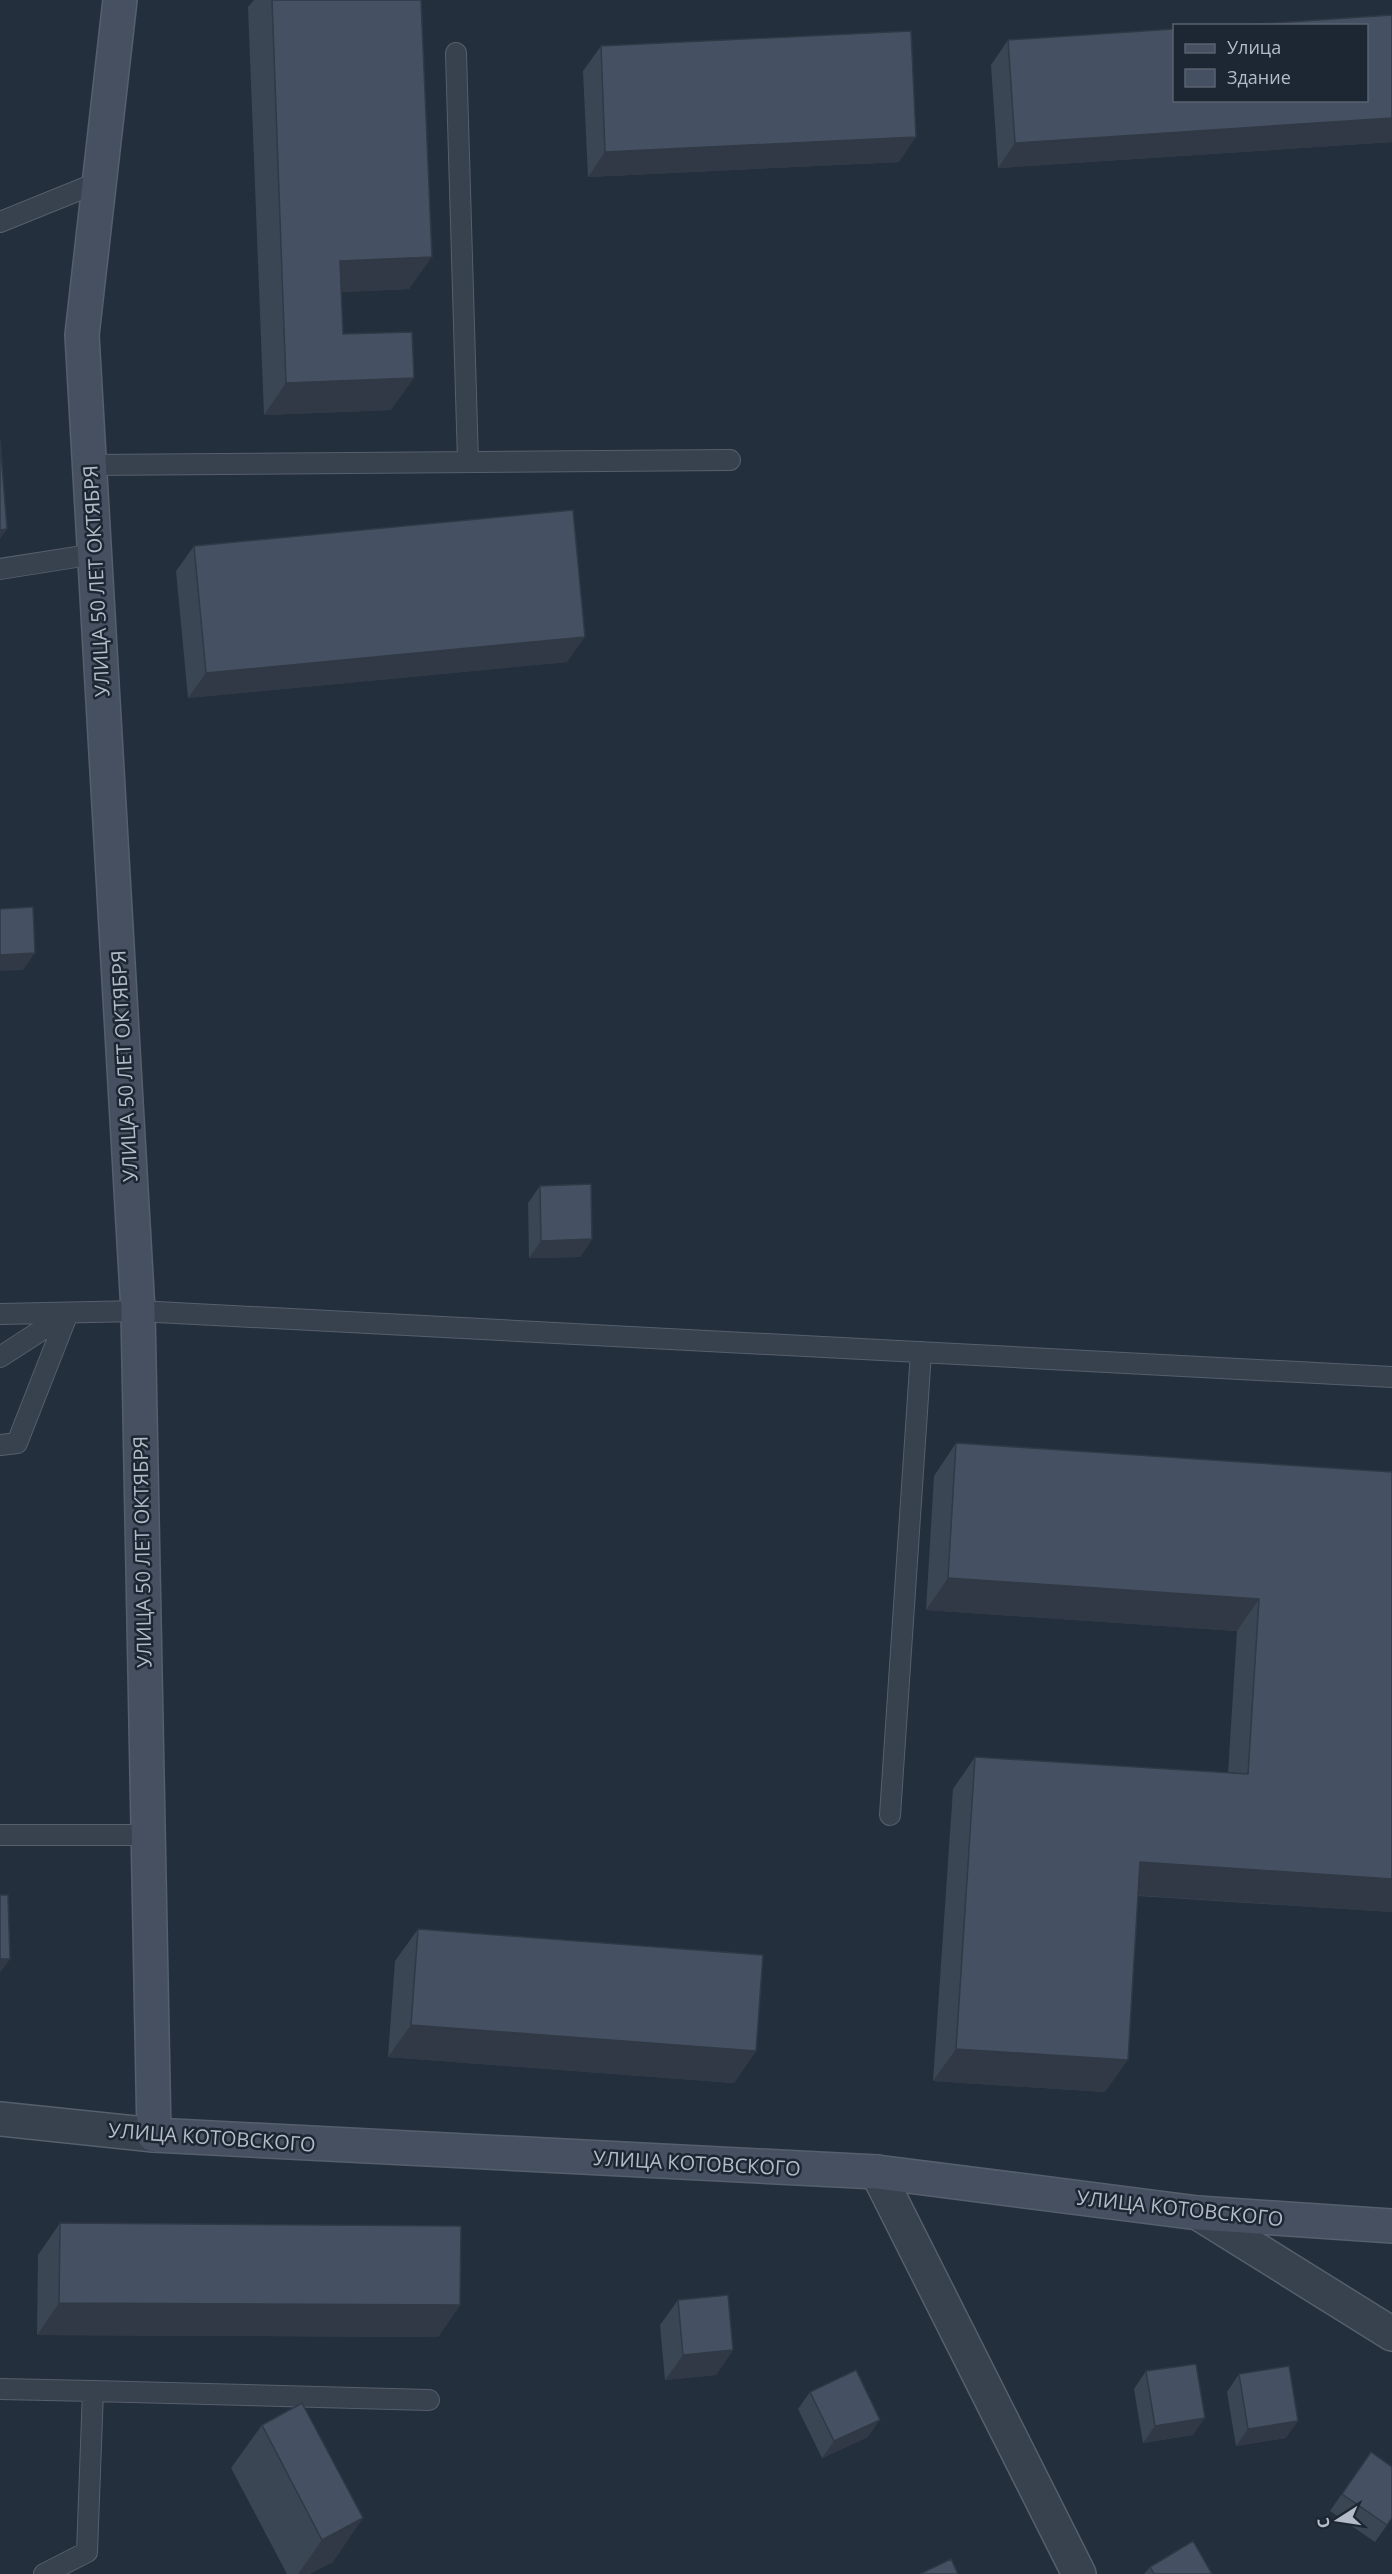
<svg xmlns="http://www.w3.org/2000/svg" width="1392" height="2574" viewBox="0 0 1392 2574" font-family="'Open Sans',sans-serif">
  <rect width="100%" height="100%" fill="#242f3e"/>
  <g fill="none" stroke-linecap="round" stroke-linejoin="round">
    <defs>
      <path id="lane" d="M456,53L468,462
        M0,222L99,182
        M90,465L730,460
        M0,569L95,554
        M0,1314L138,1311L1392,1377
        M0,1357L68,1313
        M0,1445L17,1443L68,1313
        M890,1815L921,1352
        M0,1835H148
        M0,2389L93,2391
        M44,2574L87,2552L93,2391L429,2400"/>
      <path id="street" d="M0,2119L154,2135
        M877,2172L1079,2574
        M1198,2213L1392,2334"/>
      <path id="secondary" d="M120,0L82,335L138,1311L154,2135L877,2172L1198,2213L1392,2226"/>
    </defs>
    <!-- lane casing -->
    <use href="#lane" stroke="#565f6c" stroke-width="22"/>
    <!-- street casing -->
    <use href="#street" stroke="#565f6c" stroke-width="36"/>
    <!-- secondary casing -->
    <use href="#secondary" stroke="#565f6c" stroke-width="36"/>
    <!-- lane -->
    <use href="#lane" stroke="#38414e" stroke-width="20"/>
    <!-- street -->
    <use href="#street" stroke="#38414e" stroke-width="33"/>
    <!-- secondary -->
    <use href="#secondary" stroke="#465061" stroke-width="33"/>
  </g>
  <!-- wall -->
  <path fill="#3b4654" d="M254,0H421L409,289L341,292L343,334L391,410L264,415L248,7Z
    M1392,15V142L998,168L991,65L1008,40Z
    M601,46L899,162L588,177L583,71Z
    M194,546L567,662L188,698L176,571Z
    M540,1186L592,1239L580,1257L529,1258L528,1203Z
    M956,1443L1392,1472V1912L1138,1896L1105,2092L933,2081L953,1789L975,1757L1228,1773L1237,1631L926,1610L934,1476Z
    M418,1929L756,2051L734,2083L388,2057L395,1961Z
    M60,2223L460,2305L438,2337L37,2335L38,2255Z
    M678,2300L733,2350L716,2375L665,2380L660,2325Z
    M1146,2371L1193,2435L1143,2443L1134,2389Z
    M1239,2374L1286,2438L1236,2446L1227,2392Z
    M810,2392L868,2437L822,2458L798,2409Z
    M302,2403L333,2562L309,2574H287L231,2468L262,2425Z
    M1371,2452L1392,2518L1375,2542L1330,2511Z
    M1150,2567L1212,2574H1144Z"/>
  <!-- shaded-wall -->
  <path fill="#303945" d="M1392,118V142L998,168L1015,143Z
    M916,137L899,162L588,177L605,152Z
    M432,257L409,289L317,293L340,261Z
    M414,378L391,410L264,415L286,383Z
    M7,529L0,539V530Z
    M585,637L567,662L188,698L206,673Z
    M35,953L23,970L0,971V955Z
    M592,1239L580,1257L529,1258L541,1241Z
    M948,1578L1259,1599L1237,1631L926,1610Z
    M1140,1862L1392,1879V1912L1118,1894Z
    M0,1959H10L0,1973Z
    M411,2025L756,2051L734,2083L388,2057Z
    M956,2049L1128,2060L1105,2092L933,2081Z
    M59,2303L460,2305L438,2337L37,2335Z
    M733,2350L716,2375L665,2380L683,2355Z
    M1205,2418L1193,2435L1143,2443L1155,2426Z
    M880,2420L868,2437L822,2458L834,2441Z
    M1298,2421L1286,2438L1236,2446L1248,2429Z
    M363,2518L333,2562L309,2574H298L322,2540Z"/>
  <!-- building -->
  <path fill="#455162" stroke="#303945" stroke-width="1.5" d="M272,0H421L432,257L340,261L343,334L412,332L414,378L286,383Z
    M1392,15V118L1015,143L1008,40L1174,29V100H1366V26H1227Z
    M911,31L916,137L605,152L601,46Z
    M0,440L7,529L0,530Z
    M573,510L585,637L206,673L194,546Z
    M33,907L35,953L0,955V909Z
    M591,1184L592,1239L541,1241L540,1186Z
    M956,1443L1392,1472V1879L1140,1862L1128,2060L956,2049L975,1757L1248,1774L1259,1599L948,1578Z
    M0,1895H8L10,1959H0Z
    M418,1929L763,1955L756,2051L411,2025Z
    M60,2223L461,2226L460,2305L59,2303Z
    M728,2295L733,2350L683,2355L678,2300Z
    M1196,2364L1205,2418L1155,2426L1146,2371Z
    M1289,2366L1298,2421L1248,2429L1239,2374Z
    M856,2370L880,2420L834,2441L810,2392Z
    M302,2403L363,2518L322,2540L262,2425Z
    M1371,2452L1392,2467V2518L1387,2525L1342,2494Z
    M1193,2541L1212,2574H1154L1150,2567Z
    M951,2559L958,2574H920Z"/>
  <g text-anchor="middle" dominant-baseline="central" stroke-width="5" stroke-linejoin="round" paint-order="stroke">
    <!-- street labels -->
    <g font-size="20" fill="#b4bcc9" stroke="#1d2633">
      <text transform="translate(96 581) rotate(-93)">УЛИЦА 50 ЛЕТ ОКТЯБРЯ</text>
      <text transform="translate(124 1066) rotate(-93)">УЛИЦА 50 ЛЕТ ОКТЯБРЯ</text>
      <text transform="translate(142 1552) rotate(-91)">УЛИЦА 50 ЛЕТ ОКТЯБРЯ</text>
      <text transform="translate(212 2137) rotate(4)">УЛИЦА КОТОВСКОГО</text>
      <text transform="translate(697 2163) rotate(3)">УЛИЦА КОТОВСКОГО</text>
      <text transform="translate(1180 2208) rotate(6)">УЛИЦА КОТОВСКОГО</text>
    </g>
  </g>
  <!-- legend -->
  <rect x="1173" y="24" width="195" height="78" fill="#1d2633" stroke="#59626f" stroke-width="1.5"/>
  <rect x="1185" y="44" width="30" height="9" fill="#465061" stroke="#59626f" stroke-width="1.5"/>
  <text x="1227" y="54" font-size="18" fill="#b4bcc9">Улица</text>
  <rect x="1185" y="69" width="30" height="18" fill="#455162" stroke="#59626f" stroke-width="1.5"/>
  <text x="1227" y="84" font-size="18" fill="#b4bcc9">Здание</text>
  <!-- north arrow -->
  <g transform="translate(1338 2520) rotate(258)" stroke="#1d2633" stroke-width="4.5" paint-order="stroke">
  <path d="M0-4.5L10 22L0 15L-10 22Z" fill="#b4bcc9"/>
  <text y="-9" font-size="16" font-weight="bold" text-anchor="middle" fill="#b4bcc9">С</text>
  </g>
</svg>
